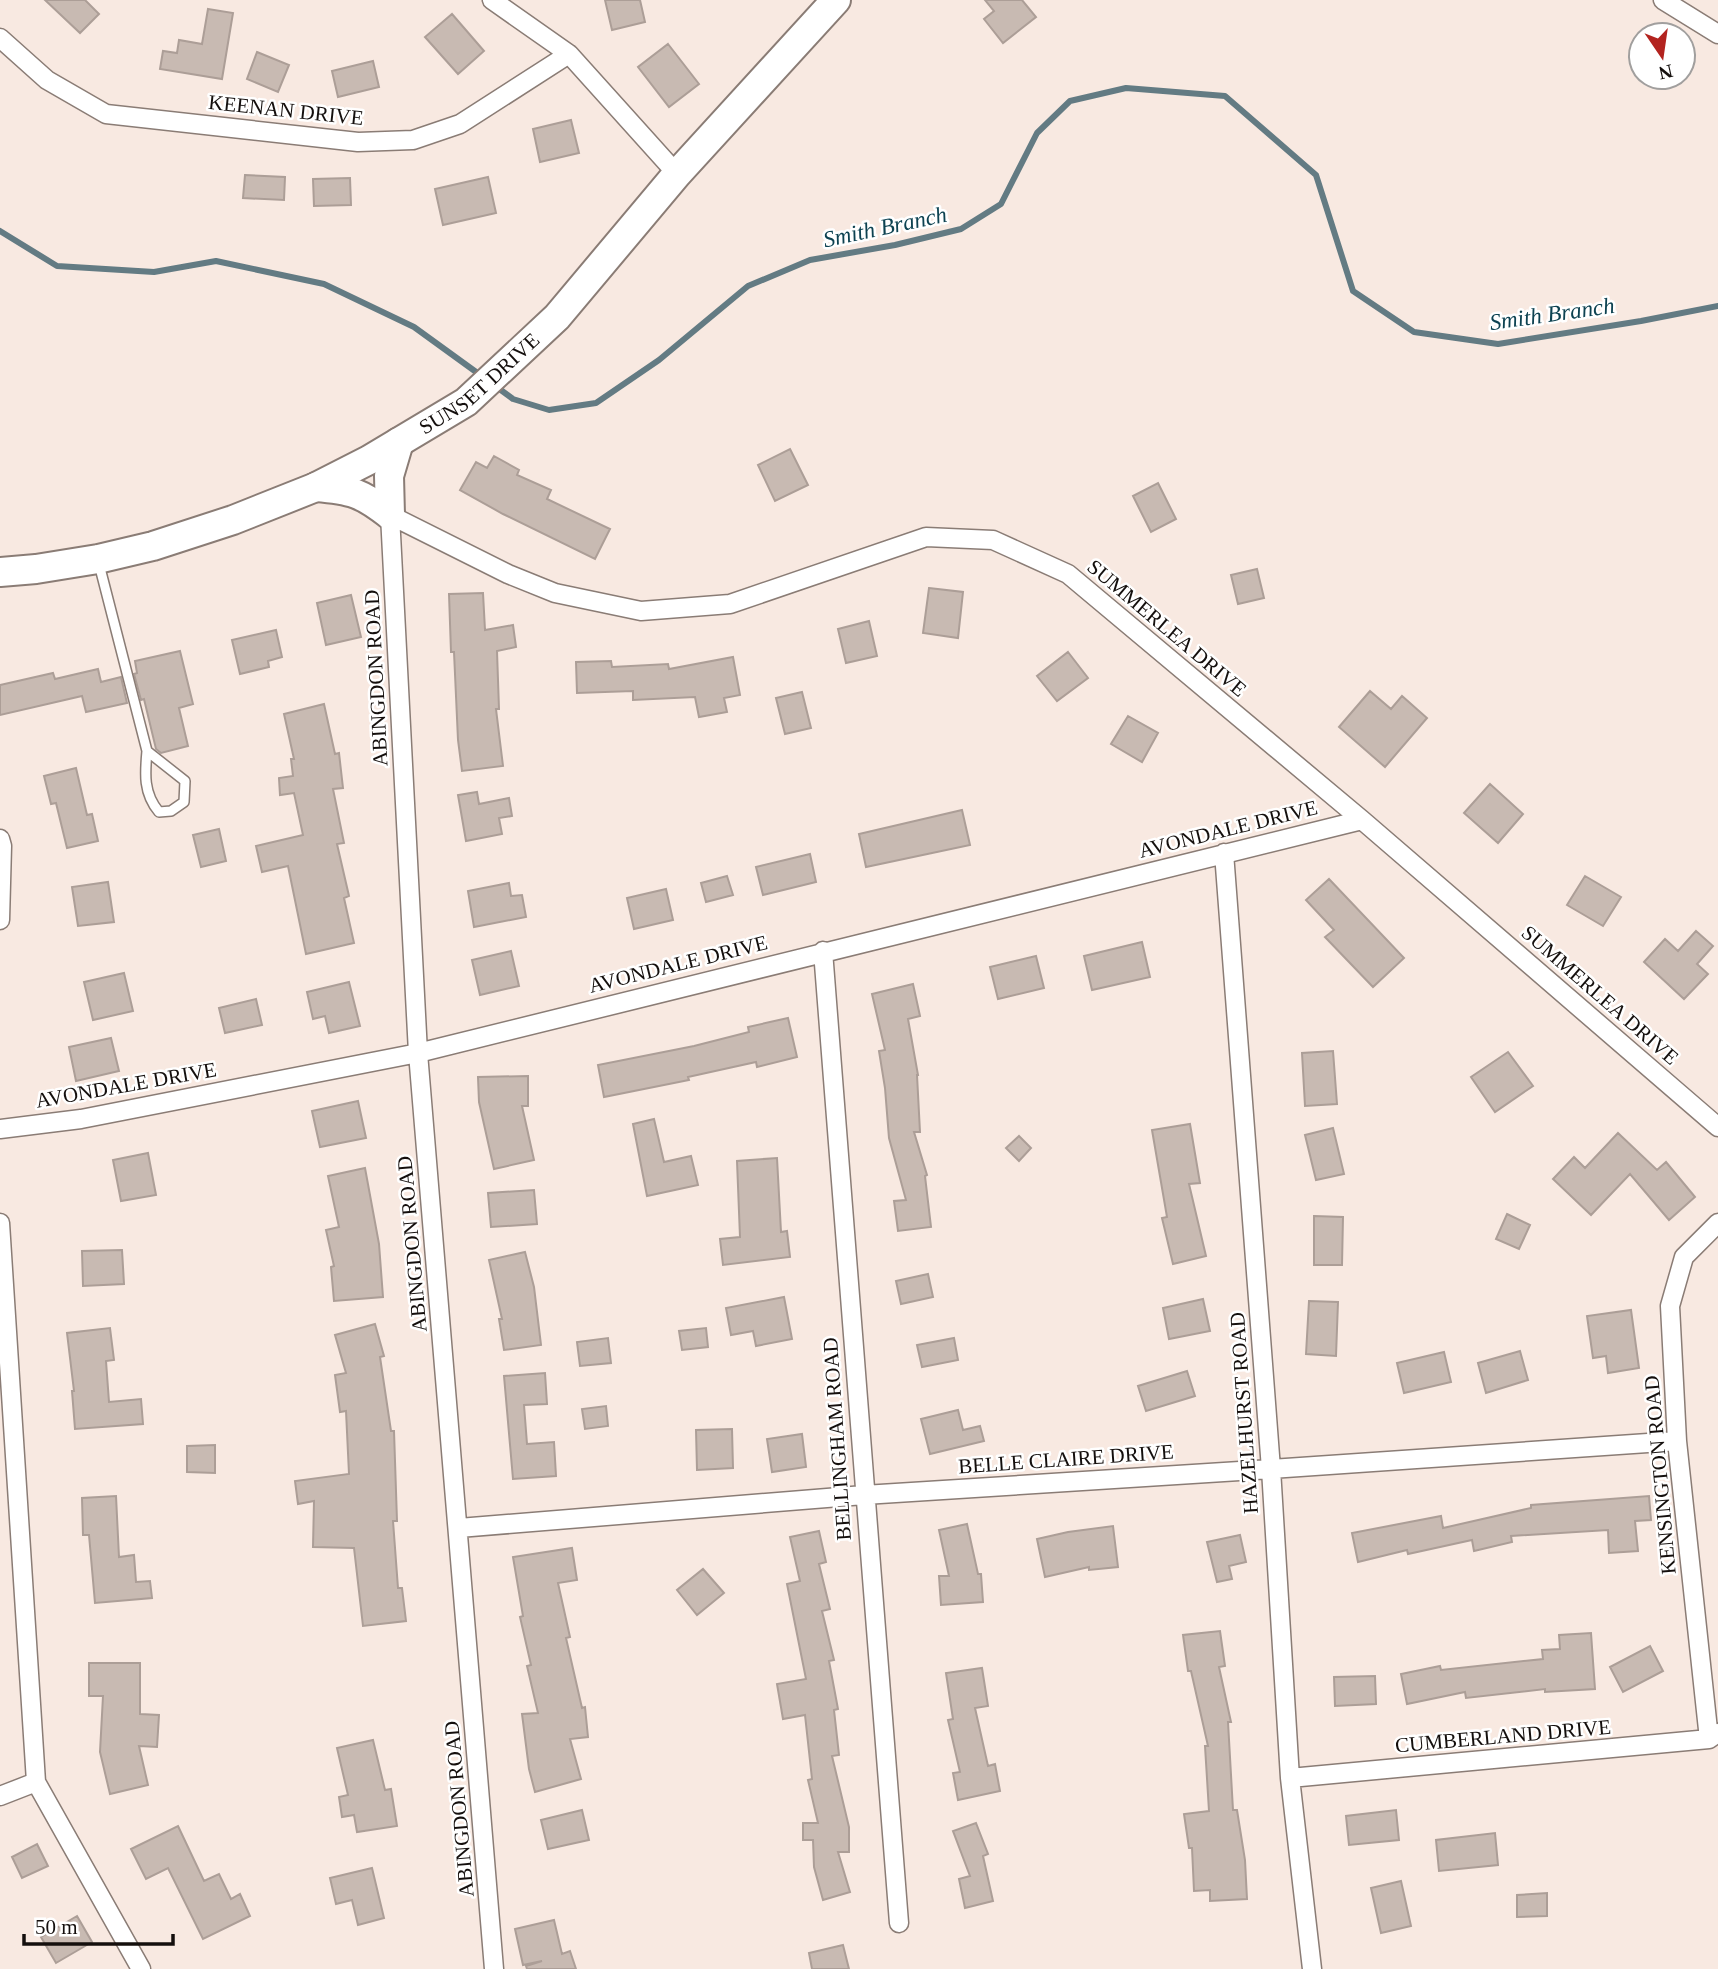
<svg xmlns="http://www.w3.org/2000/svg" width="1718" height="1969" viewBox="0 0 1718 1969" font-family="'Times New Roman',serif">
  <rect width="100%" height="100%" fill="#f8e9e1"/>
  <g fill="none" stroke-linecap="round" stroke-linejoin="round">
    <!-- stream -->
    <path stroke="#637b83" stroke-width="6" d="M0,231L57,266L154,272L216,261L324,284L414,327L483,377
      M494,385L513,399L549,410L596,403L659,360L748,286L810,260L895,245L961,229L1001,204L1037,133L1070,101L1126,88L1225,96L1316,175L1353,291L1414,332L1498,344L1641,321L1718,306"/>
  </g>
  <!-- building -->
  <path fill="#c8bab2" stroke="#ac9e97" stroke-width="2" d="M45,0H85L99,14L80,33Z
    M605,0H640L645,22L612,30Z
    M985,0H1022L1036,17L1003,43L984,19L994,11Z
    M208,9L233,13L222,79L160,69L163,51L177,53L179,40L202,44Z
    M452,14L484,51L458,74L425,37Z
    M668,44L699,84L669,107L638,67Z
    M257,52L289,65L278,92L247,79Z
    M373,61L379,87L338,97L332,71Z
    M571,120L579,153L540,162L533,129Z
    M245,175L285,177L284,200L243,198Z
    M488,177L496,213L443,225L435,189Z
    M350,178L351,205L314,206L313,179Z
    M790,449L808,485L775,501L758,465Z
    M494,456L519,470L517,475L551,490L547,499L610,529L595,559L503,514L460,490L476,462L487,468Z
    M1158,483L1176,519L1151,532L1133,496Z
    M1257,569L1264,598L1238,604L1231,575Z
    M929,588L963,592L958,638L923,633Z
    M483,593L485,630L513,625L516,647L497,651L499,709H496L503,766L462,771L458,740L454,652H451L449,594Z
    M351,595L361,637L326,645L317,603Z
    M869,621L877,656L846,663L838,629Z
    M276,630L282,657L268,661L269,667L240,674L232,640Z
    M180,651L193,704L179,708L188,746L161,753L156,749L144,699L141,700L134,674L137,673L135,661Z
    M1068,652L1088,678L1057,701L1037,676Z
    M733,657L740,695L724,698L727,712L699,717L695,697L633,700V691L577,693L576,662L611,661L612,667L668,664L669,669Z
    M98,669L101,682L121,677L127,703L86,712L82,696L0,715V685L53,673L55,679Z
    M1370,691L1391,709L1402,696L1427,718L1385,767L1339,727Z
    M802,692L811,728L785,734L776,698Z
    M324,704L335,754L339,753L343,788L333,789L344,843L337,844L349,896L344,898L354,943L306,954L288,866L262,872L256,846L303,835L294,793L280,795L279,778L293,776L291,759H294L284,714Z
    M1128,716L1158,733L1142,762L1111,744Z
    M76,768L87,815L92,814L98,841L67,848L56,803L51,804L44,776Z
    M1490,784L1523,814L1498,843L1464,813Z
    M477,792L479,804L509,798L512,816L499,818L502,834L466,841L458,795Z
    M962,810L970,845L866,867L859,834Z
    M219,829L226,861L201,867L193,835Z
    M810,854L816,882L763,895L756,867Z
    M727,876L733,895L706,902L701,883Z
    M1585,876L1621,897L1603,926L1567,905Z
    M1329,879L1404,958L1373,987L1325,937L1334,930L1306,900Z
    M108,882L114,922L78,926L72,887Z
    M509,883L511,896L522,895L526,917L474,927L468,891Z
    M666,889L673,920L634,929L627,898Z
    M1696,931L1713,946L1697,964L1708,974L1684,999L1644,962L1665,939L1678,951Z
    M1142,942L1150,977L1092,990L1084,956Z
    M511,951L519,986L480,995L472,960Z
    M1036,956L1044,988L998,999L990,967Z
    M124,973L133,1011L93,1020L84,982Z
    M349,982L360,1026L329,1033L325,1016L313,1019L307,992Z
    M913,984L920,1016L908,1019L918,1075H917L920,1132H914L927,1175L925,1176L931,1227L898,1231L894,1201L906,1200L889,1138L885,1088L879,1051L885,1050L872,994Z
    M256,999L262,1025L225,1033L219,1008Z
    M788,1018L797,1057L757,1067L756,1062L688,1077L689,1080L604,1097L598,1065L694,1046L749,1032L748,1027Z
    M111,1038L119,1071L76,1081L69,1047Z
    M1333,1051L1337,1104L1305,1106L1302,1053Z
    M1508,1052L1533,1086L1495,1112L1471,1077Z
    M528,1076V1106H522L534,1160L494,1169L479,1102L478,1077Z
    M358,1101L366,1138L320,1147L312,1111Z
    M654,1119L664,1162L691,1156L698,1185L647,1196L633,1124Z
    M1190,1124L1200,1183L1189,1184L1206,1256L1173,1264L1162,1218L1167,1217L1152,1130Z
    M1333,1128L1344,1174L1316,1180L1305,1135Z
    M1618,1133L1657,1170L1666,1162L1695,1197L1669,1220L1630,1174L1591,1215L1553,1179L1574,1157L1585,1168Z
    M1019,1136L1031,1148L1019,1161L1006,1148Z
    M148,1153L156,1195L121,1201L113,1160Z
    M777,1158L781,1232L787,1231L790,1257L723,1265L720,1239L740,1237L737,1161Z
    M365,1168L379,1244L383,1297L334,1301L331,1267L334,1266L326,1230L339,1227L328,1176Z
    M534,1190L537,1224L491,1227L488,1193Z
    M1507,1214L1530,1225L1519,1249L1496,1239Z
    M1314,1216L1343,1217L1342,1265H1314Z
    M122,1250L124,1284L83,1286L82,1251Z
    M525,1252L534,1287L541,1345L504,1350L499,1319H502L489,1260Z
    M928,1274L933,1297L901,1304L896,1281Z
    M784,1297L792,1339L756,1346L753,1331L731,1335L726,1308Z
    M1203,1299L1210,1331L1169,1339L1163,1308Z
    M1309,1301L1338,1302L1336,1356L1306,1354Z
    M1631,1310L1639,1368L1608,1373L1606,1356L1593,1358L1587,1316Z
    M375,1324L384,1356L380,1357L391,1431H394L397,1521H393L398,1588H402L406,1621L363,1626L354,1548L313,1547L314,1501L298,1504L295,1481L349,1474L346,1411L340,1412L335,1375L346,1373L335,1335Z
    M110,1328L114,1360L106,1361L109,1402L141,1399L143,1424L75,1429L72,1391H74L67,1333Z
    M706,1328L708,1347L682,1350L679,1331Z
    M608,1338L611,1363L580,1366L577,1342Z
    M954,1338L958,1360L922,1367L917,1345Z
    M1520,1351L1528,1380L1486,1393L1478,1363Z
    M1444,1352L1451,1382L1404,1393L1397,1363Z
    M1187,1371L1195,1396L1146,1411L1138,1386Z
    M545,1373L547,1404L524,1405L527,1444L554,1442L556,1476L513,1479L504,1376Z
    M606,1406L608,1426L585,1429L582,1409Z
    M958,1410L963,1430L980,1426L984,1441L930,1454L921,1419Z
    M732,1429L733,1468L697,1470L696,1430Z
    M802,1434L806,1467L772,1472L767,1439Z
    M215,1445V1473L187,1472V1446Z
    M116,1496L119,1557L134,1555L136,1582L150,1581L152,1598L95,1603L89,1535H83L82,1498Z
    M1649,1496L1651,1520L1635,1521L1638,1551L1609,1553L1608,1530L1511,1536L1512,1542L1474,1551L1472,1540L1408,1554L1407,1550L1358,1562L1352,1533L1441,1516L1443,1528L1531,1508V1505Z
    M967,1524L978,1574H981L983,1602L941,1605L939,1576H949L939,1530Z
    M1113,1526L1118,1567L1089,1570V1567L1045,1577L1037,1539L1068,1532Z
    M819,1531L826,1562L819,1564L830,1609L822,1611L834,1660L829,1661L838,1709L834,1710L839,1755L832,1756L849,1827V1852H838L850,1892L823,1900L814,1867L813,1840H803V1823H818L808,1780L812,1779L805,1715L783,1719L777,1684L806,1679L787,1584L800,1581L790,1537Z
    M1240,1535L1246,1562L1229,1566L1232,1579L1217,1582L1207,1542Z
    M572,1548L577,1580L558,1583L570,1637L566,1638L582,1708L585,1707L588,1737L570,1739L581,1779L535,1792L529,1769L522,1714L538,1713L527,1666L531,1665L520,1617L523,1616L513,1557Z
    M703,1569L724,1593L697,1615L677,1590Z
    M1220,1631L1225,1666L1219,1667L1231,1722H1228L1233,1810H1237L1245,1860L1247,1899L1210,1901V1890L1194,1891L1192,1848H1189L1184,1814L1209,1811L1205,1746H1208L1191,1671H1188L1183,1635Z
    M1591,1633L1595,1689L1545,1692V1689L1466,1698L1465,1692L1407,1704L1401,1674L1440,1666L1441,1670L1543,1659L1542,1650L1560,1649L1559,1635Z
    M1650,1646L1663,1671L1623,1692L1610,1667Z
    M89,1663H140V1714L159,1715L157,1747L139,1746L148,1785L110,1794L100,1752L103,1696H89Z
    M982,1668L988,1706L975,1708L988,1766L995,1764L1000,1791L958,1800L953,1773L960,1772L948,1720L953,1719L946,1673Z
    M1375,1676L1376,1704L1335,1706L1334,1677Z
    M373,1740L385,1790L391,1789L397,1826L357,1832L354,1815L342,1817L339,1797L348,1795L337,1748Z
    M582,1810L589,1840L548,1849L541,1820Z
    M1396,1810L1399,1840L1349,1845L1346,1816Z
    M976,1823L988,1854L983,1856L993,1901L965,1908L959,1879L970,1876L953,1831Z
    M178,1826L204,1881L219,1874L231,1899L240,1894L250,1916L203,1939L168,1868L146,1879L131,1849Z
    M1495,1833L1498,1865L1439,1871L1436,1840Z
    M37,1844L48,1866L22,1878L12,1857Z
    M372,1868L384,1918L358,1925L352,1900L336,1904L330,1878Z
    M1401,1881L1411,1926L1381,1933L1371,1888Z
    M1547,1893V1916L1517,1917V1895Z
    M77,1916L92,1942L56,1963L41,1937Z
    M554,1920L562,1954L570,1951L576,1969H527L526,1966L542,1961L523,1965L515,1929Z
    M843,1945L849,1969H812L809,1953Z"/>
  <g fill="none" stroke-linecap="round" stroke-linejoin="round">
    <defs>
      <path id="lane" d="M99,564L147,751C145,773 143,793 159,812L171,811L184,802L185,781L147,751"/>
      <path id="street" d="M492,0L569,54L677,174
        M1663,0L1718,34
        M0,38L47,80L106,114L358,142L413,140L460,124L569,54
        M0,839L2,846L0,920
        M1224,853L1271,1469L1290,1778L1312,1969
        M823,951L899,1923
        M0,1129L81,1119L418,1053L1362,820
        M0,1223L36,1782L141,1969
        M459,1528L864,1495L1271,1469L1677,1441
        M1709,1739L1677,1441L1670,1306L1684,1257L1718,1223
        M1290,1778L1709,1739L1718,1733
        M0,1796L36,1782
        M494,1969L418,1053L390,515L508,574L555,593L641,611L730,604L926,537L993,540L1068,574L1362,820L1718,1127"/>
      <g id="primary">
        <path d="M316,487C352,490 362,493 390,515"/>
        <path d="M390,515L389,476L399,442"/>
        <path id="s1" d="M0,572L36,569L98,559L153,546L233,520L316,487L369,460L466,402L557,317L677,174L836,0"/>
      </g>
    </defs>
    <!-- lane casing -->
    <use href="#lane" stroke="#8a7c75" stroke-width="12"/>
    <!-- street casing -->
    <use href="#street" stroke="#8a7c75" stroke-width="21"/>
    <!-- primary casing -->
    <use href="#primary" stroke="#8a7c75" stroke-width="32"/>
    <!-- lane -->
    <use href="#lane" stroke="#fff" stroke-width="9"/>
    <!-- street -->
    <use href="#street" stroke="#fff" stroke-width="18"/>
    <!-- primary -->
    <use href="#primary" stroke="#fff" stroke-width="28"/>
  </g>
  <g text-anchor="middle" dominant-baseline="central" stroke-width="5" stroke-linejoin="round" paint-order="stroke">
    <!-- street labels -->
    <g font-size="21" fill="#140f0d" stroke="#fff">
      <text transform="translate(286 110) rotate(6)">KEENAN DRIVE</text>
      <text stroke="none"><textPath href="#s1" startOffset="523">SUNSET DRIVE</textPath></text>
      <text transform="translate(1167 628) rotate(40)">SUMMERLEA DRIVE</text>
      <text transform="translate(376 678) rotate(-93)">ABINGDON ROAD</text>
      <text transform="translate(1228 829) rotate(-14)">AVONDALE DRIVE</text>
      <text transform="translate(678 964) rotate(-14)">AVONDALE DRIVE</text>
      <text transform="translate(1600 995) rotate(41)">SUMMERLEA DRIVE</text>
      <text transform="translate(126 1085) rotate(-10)">AVONDALE DRIVE</text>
      <text transform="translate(412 1244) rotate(-95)">ABINGDON ROAD</text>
      <text transform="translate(1244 1413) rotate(-94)">HAZELHURST ROAD</text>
      <text transform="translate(837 1439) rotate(-94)">BELLINGHAM ROAD</text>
      <text transform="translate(1066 1459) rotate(-4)">BELLE CLAIRE DRIVE</text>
      <text transform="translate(1660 1475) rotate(-95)">KENSINGTON ROAD</text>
      <text transform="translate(1503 1736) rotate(-5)">CUMBERLAND DRIVE</text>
      <text transform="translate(459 1809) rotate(-95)">ABINGDON ROAD</text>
    </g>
    <!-- water labels -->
    <g font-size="23" font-style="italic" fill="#0d4251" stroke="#fff">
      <text transform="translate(885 227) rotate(-12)">Smith Branch</text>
      <text transform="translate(1552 314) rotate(-8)">Smith Branch</text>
    </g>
  </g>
  <!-- north arrow -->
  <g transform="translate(1662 56) rotate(167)"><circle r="33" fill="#ffffff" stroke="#a19f9e" stroke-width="2"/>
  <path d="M0-5L12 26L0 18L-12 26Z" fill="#b3231f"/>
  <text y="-10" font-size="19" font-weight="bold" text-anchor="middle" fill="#140f0d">N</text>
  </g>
  <!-- scale -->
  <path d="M24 1934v10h149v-10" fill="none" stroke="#140f0d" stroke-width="3.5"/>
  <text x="35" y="1934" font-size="21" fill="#140f0d" stroke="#ffffff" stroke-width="5" paint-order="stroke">50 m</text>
</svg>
